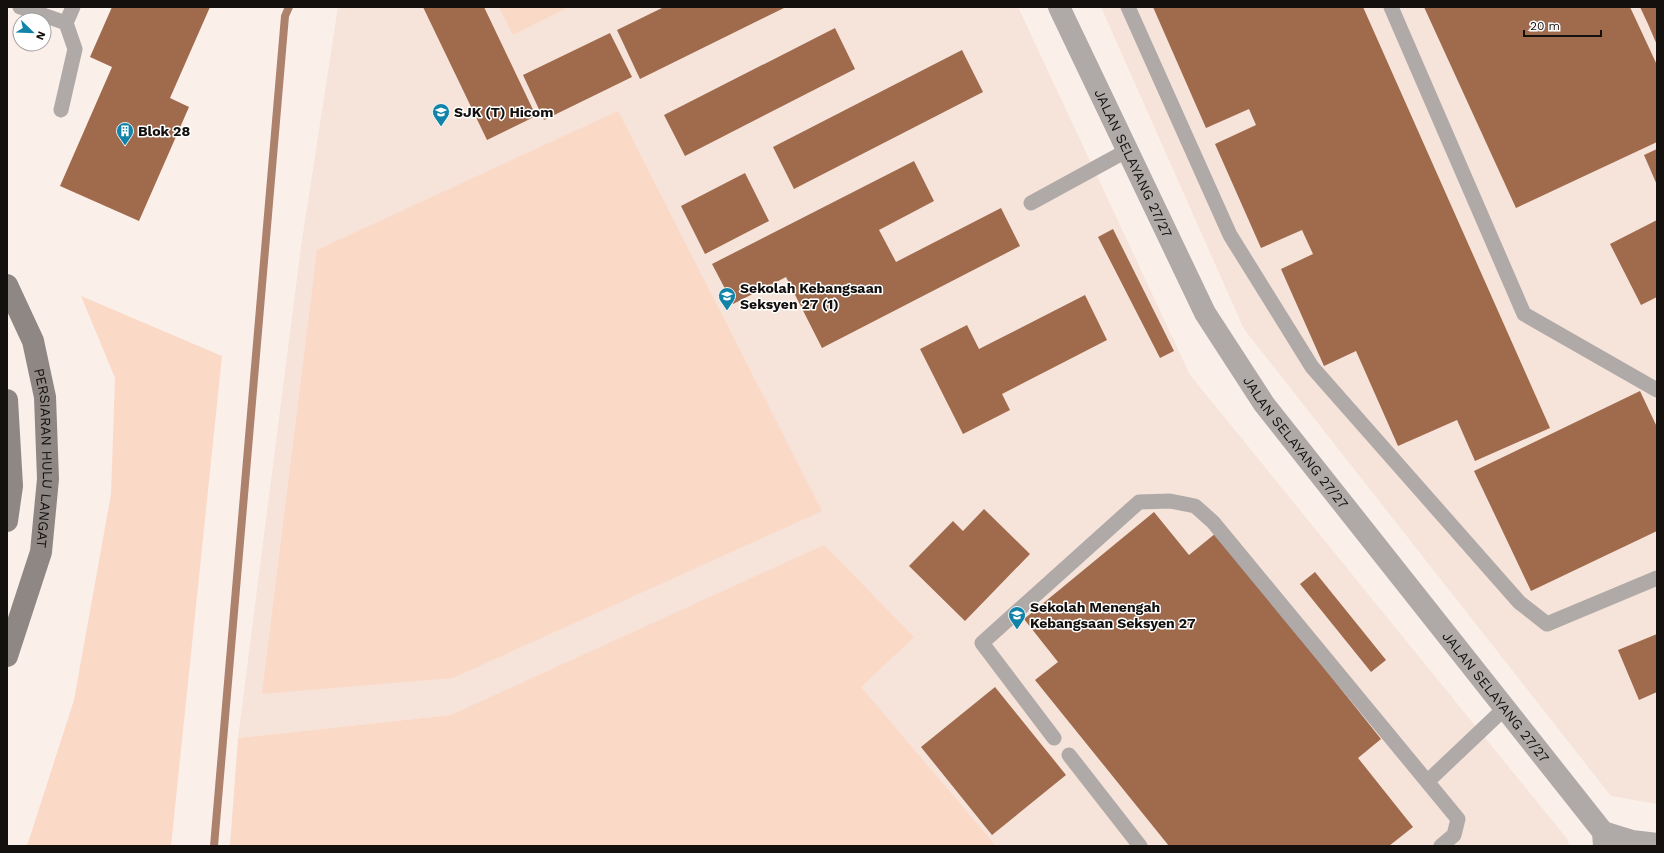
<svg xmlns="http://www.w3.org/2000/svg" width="1664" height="853" viewBox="0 0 1664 853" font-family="'Work Sans',sans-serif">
  <rect width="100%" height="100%" fill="#fbefea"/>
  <!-- built -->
  <path fill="#f6e3d9" d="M338,7H1018L1190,375L1568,840L1569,846H474L451,715L238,738L301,247Z
    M1101,7H1657V804L1611,796L1244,329Z"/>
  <!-- green -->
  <path fill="#fbd9c7" d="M499,7H569L513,35Z
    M618,111L822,511L453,678L262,694L317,250Z
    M81,296L222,356L171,846H27L74,700L111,494L115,378Z
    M824,545L914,637L861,687L996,846H230L238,738L451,715Z"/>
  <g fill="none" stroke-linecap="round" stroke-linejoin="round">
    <!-- stream -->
    <path stroke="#ac826c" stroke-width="8" d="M214,846L285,16L289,7"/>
  </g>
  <!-- building -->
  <path fill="#a06a4d" d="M112,7H210L170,98L189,107L139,221L60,186L112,67L90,57Z
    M423,7H484L536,116L487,140Z
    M664,7H786L640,79L617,30Z
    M1153,7H1363L1550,428L1475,461L1457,420L1398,446L1356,351L1324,366L1281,269L1313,254L1302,230L1261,248L1215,144L1256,125L1249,109L1206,128Z
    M1424,7H1630L1657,65V142L1516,208Z
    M1640,7H1657V45L1648,24Z
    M835,28L855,69L685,156L664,115Z
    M610,33L632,77L544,120L523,75Z
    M962,50L983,92L794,189L773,147Z
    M1657,149V185L1644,155Z
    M914,161L934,201L879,230L896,262L1001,208L1020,246L822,348L786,277L733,304L712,264Z
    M745,173L769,221L705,254L681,206Z
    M1657,220V297L1641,305L1610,244Z
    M1113,229L1174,351L1160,358L1098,237Z
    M1085,295L1107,340L1002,394L1010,410L963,434L920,349L967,325L979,349Z
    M1640,391L1657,427V531L1531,591L1474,471Z
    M984,509L1030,554L965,621L909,566L953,521L963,531Z
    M1154,512L1189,555L1216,533L1381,739L1358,758L1413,827L1389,846H1169L1035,680L1058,662L1024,619Z
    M1315,572L1386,660L1371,672L1300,584Z
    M1657,634V692L1639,700L1618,650Z
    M995,687L1066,775L992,835L921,747Z"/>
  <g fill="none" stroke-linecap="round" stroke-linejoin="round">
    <!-- lane -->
    <path stroke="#afaaa8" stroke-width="15" d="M20,7L66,23
      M1128,7L1230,235L1312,367L1519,602L1547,624L1657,578
      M1391,7L1524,314L1657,390
      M61,110L75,49L66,23L73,7
      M1031,203L1128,150
      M1054,738L982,643L1139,502L1170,501L1195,506L1213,522L1458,819L1454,835L1441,846
      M1069,755L1140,846
      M1428,781L1505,708"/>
    <!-- street -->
    <g stroke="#afaaa8" stroke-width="22">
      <path id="s1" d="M1059,7L1205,313L1264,404L1603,832L1604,846"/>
      <path d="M1603,832L1632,841L1657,844"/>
    </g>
    <!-- secondary -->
    <g stroke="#8e8784" stroke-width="22">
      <path id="s2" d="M7,285L33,341L45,397L48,479L41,552L7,656"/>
      <path d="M7,400L12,486L7,521"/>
    </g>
  </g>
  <!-- icons -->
  <defs>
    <symbol id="school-pin" viewBox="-11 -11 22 30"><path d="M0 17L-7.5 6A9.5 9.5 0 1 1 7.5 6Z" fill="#1183a9" stroke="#fff"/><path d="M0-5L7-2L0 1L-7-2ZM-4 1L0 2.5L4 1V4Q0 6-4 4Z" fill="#fff"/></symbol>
    <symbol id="building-pin" viewBox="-11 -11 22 30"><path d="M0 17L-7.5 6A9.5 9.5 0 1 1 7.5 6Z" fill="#1183a9" stroke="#fff"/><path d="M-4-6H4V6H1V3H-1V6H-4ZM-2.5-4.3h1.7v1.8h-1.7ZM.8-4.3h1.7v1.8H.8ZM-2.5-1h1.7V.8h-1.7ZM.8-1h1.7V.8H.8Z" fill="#fff"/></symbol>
  </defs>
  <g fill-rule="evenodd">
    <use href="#school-pin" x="431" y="102" width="20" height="27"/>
    <use href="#building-pin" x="115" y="121" width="20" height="27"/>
    <use href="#school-pin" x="717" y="286" width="20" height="27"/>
    <use href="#school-pin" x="1007" y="605" width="20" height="27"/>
  </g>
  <g text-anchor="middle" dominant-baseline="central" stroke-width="3" stroke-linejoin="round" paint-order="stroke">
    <!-- poi labels -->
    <g font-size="14" font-weight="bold" fill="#13100e" stroke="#fff" text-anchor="start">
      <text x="454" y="112">SJK (T) Hicom</text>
      <text x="138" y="131">Blok 28</text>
      <text x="740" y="288">Sekolah Kebangsaan<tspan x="740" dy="16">Seksyen 27 (1)</tspan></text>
      <text x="1030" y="607">Sekolah Menengah<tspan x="1030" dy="16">Kebangsaan Seksyen 27</tspan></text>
    </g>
    <!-- street labels -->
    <g font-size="14" fill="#13100e" stroke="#fff">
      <text stroke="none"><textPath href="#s1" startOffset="173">JALAN SELAYANG 27/27</textPath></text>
      <text stroke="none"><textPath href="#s1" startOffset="497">JALAN SELAYANG 27/27</textPath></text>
      <text stroke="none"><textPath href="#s2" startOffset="180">PERSIARAN HULU LANGAT</textPath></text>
      <text stroke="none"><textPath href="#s1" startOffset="821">JALAN SELAYANG 27/27</textPath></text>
    </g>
  </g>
  <!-- border -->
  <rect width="1664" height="853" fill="none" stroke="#13100e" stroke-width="16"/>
  <!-- north arrow -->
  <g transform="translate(32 32) rotate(113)"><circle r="19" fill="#ffffff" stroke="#a19f9f"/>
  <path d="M0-3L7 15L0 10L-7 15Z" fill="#1183a9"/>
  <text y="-6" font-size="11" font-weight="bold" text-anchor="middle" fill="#13100e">N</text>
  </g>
  <!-- scale -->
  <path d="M1524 30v6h77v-6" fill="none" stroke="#13100e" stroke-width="2"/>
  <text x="1530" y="30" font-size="12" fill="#13100e" stroke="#ffffff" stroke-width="3" paint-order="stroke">20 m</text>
</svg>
